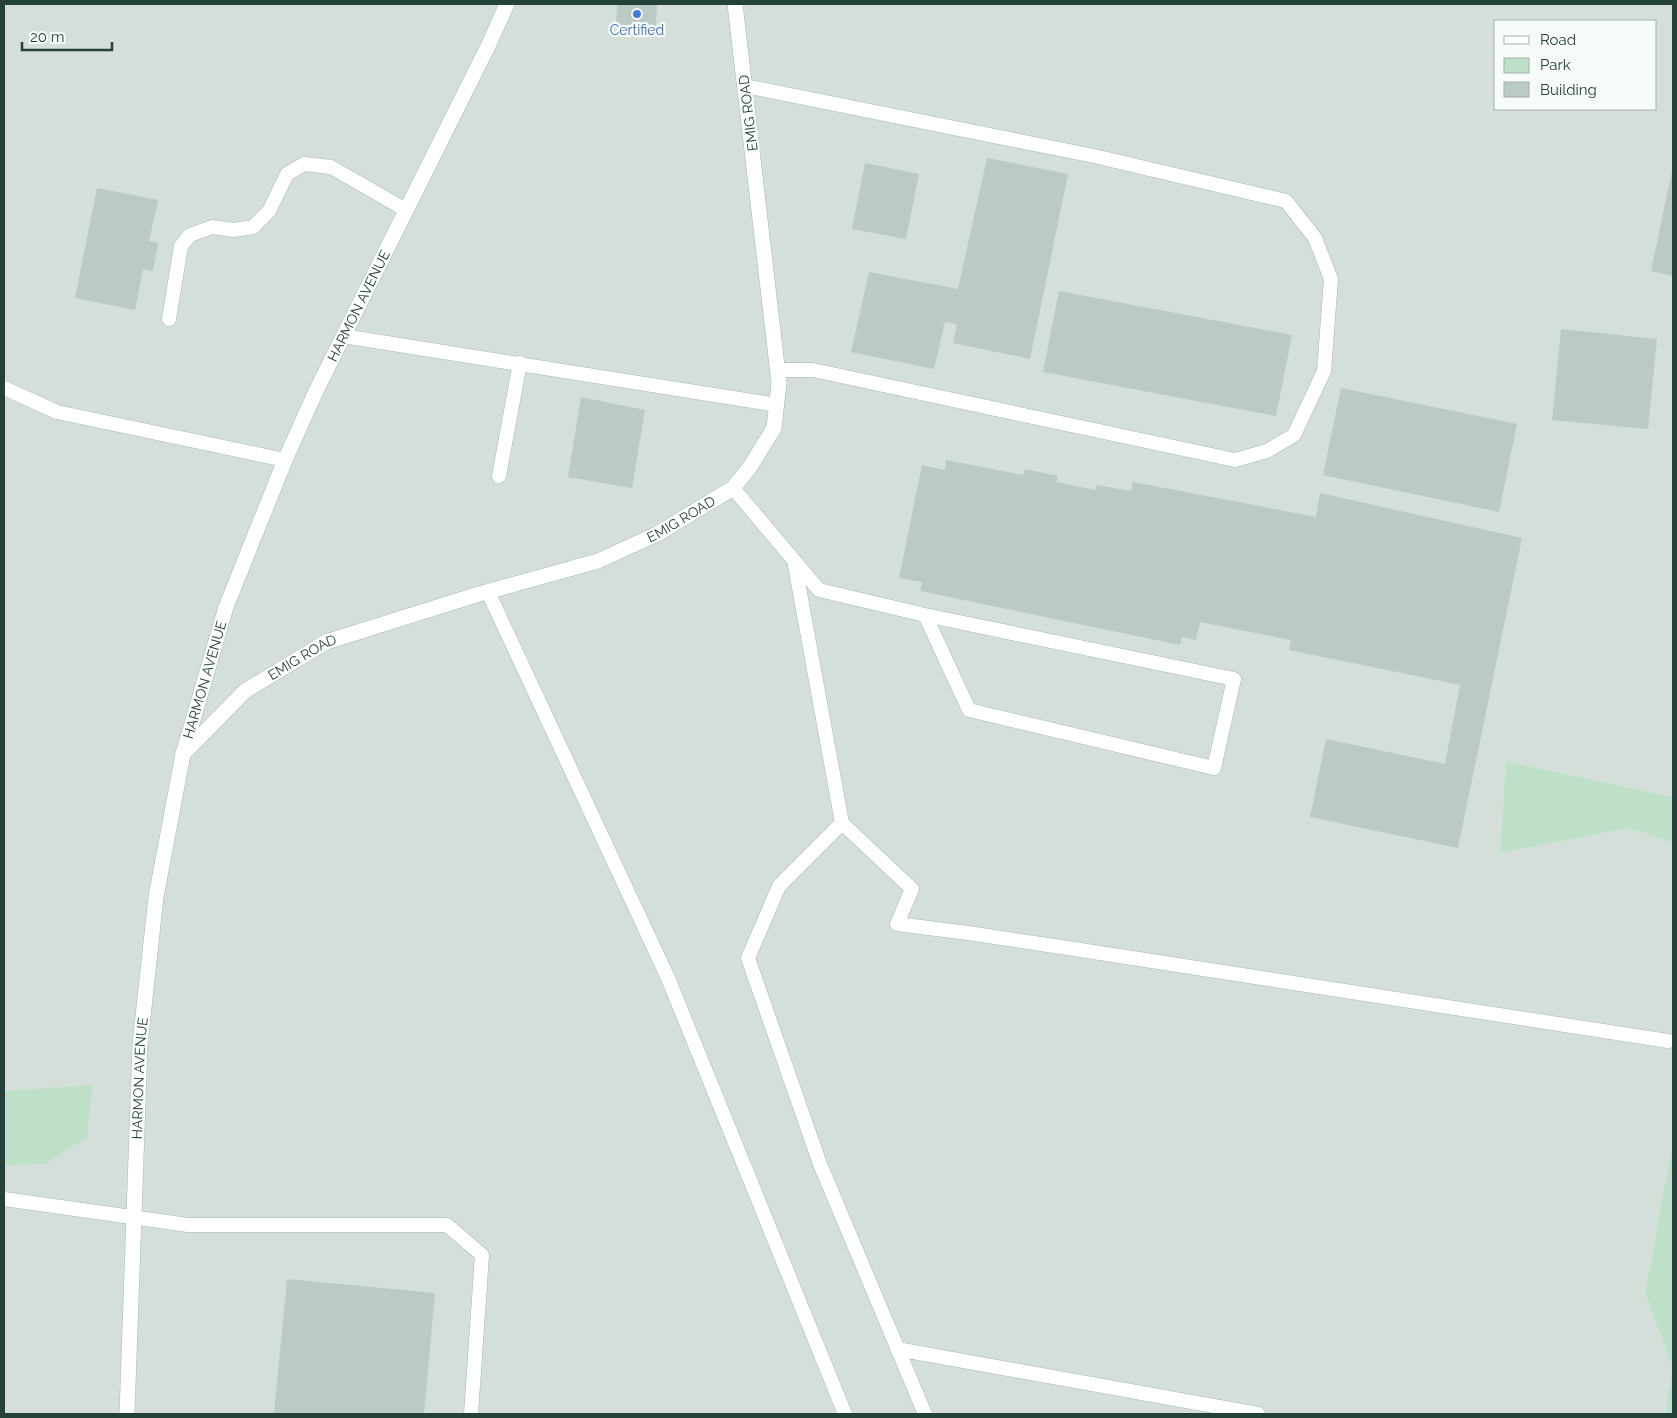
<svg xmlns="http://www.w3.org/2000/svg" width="1677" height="1418" viewBox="0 0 1677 1418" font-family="Raleway,sans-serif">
  <rect width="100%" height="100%" fill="#e6efeb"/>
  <!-- built -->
  <path fill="#d4dfda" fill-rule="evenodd" d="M4,4H1673V797L1506,761L1500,852L1629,828L1673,843V1140L1645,1294L1673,1368L1665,1414H4V1166L45,1164L92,1086L4,1091ZM1496,21H1656V109H1496Z"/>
  <!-- green -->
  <path fill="#bfe0c8" d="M1506,761L1673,797V843L1629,828L1500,853Z
    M92,1085L87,1137L45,1164L4,1166V1091Z
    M1673,1140V1414H1665L1673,1368L1645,1294Z"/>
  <!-- building -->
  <path fill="#bbcac4" d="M617,4H657L656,27L616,25Z
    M987,158L1068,174L1030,359L953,343L957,324L945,322L934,369L851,352L869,272L958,289Z
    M865,163L919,174L906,239L852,229Z
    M1672,171H1673V276L1651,271Z
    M97,188L158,200L149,241L158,243L153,271L143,269L135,310L75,298Z
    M1059,291L1292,335L1276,416L1043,372Z
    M1561,329L1657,339L1648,429L1552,420Z
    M1341,388L1517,424L1499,512L1323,475Z
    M581,397L645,410L632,488L568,477Z
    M946,460L1023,475L1025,469L1058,476L1056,482L1095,490L1096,485L1131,491L1133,482L1316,517L1320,493L1522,538L1458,848L1310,817L1326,739L1445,764L1460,685L1289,650L1291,640L1200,622L1196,640L1182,637L1180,645L920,591L922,582L899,578L922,465L945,470Z
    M287,1279L435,1293L424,1414H274Z"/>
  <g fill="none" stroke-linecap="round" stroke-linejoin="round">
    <defs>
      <path id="service" d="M745,86L1094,156L1286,201L1315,238L1331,279L1324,371L1294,435L1267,451L1235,460L813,370H778
        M169,319L181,246L190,235L212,227L234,230L253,227L269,211L287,174L304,164L331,167L406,210
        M343,336L777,405
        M4,388L57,412L285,460
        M499,476L520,363
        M733,488L819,590L925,615L1234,679L1214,768L969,710L925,615
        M794,560L842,823L779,886L748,958L820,1164L925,1414
        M488,592L668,978L845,1414
        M842,823L912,889L897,924L968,933L1061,947L1668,1041
        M4,1199L188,1225H447L482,1255L471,1414
        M897,1349L1258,1414"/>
      <g id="minor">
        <path id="s1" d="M183,754L245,691L326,642L479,594L598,561L657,534L733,488L750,467L774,428L779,383L735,4"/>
      </g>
      <g id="secondary">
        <path id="s2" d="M127,1414L140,1044L156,897L183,754L226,607L285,460L316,391L489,44L507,4"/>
      </g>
    </defs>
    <!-- service casing -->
    <use href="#service" stroke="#a8b8b2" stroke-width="15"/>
    <!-- minor casing -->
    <use href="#minor" stroke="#a8b8b2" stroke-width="16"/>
    <!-- secondary casing -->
    <use href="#secondary" stroke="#a4bbb3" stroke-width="16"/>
    <!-- service -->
    <use href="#service" stroke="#fff" stroke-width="14"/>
    <!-- minor -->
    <use href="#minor" stroke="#fff" stroke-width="15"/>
    <!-- secondary -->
    <use href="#secondary" stroke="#fff" stroke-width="15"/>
  </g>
  <!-- markers -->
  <circle fill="#3f7fe0" stroke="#f7fbf9" stroke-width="2" cx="637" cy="14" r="5"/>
  <g text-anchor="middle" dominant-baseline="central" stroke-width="4.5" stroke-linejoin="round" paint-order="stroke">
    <!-- shop labels -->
    <g font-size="14" fill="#366cbe" stroke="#f7fbf9">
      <text x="637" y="30">Certified</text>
    </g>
    <!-- street labels -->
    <g font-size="14" fill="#24423a" stroke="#f7fbf9">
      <text transform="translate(748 113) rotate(-97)">EMIG ROAD</text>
      <text stroke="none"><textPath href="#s2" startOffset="1146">HARMON AVENUE</textPath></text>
      <text stroke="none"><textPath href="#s1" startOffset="560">EMIG ROAD</textPath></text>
      <text stroke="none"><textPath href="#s1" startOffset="155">EMIG ROAD</textPath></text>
      <text stroke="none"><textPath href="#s2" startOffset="741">HARMON AVENUE</textPath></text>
      <text stroke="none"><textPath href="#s2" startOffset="336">HARMON AVENUE</textPath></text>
    </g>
  </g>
  <!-- border -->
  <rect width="1677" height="1418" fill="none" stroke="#24423a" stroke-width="10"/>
  <!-- legend -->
  <rect x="1494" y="20" width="162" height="90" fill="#f7fbf9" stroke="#a3b1ad"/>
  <rect x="1504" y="36" width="25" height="8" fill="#ffffff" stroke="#a3b1ad"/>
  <text x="1540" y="45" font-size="15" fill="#24423a">Road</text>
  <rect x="1504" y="58" width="25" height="15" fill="#bfe0c8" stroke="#a3b1ad"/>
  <text x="1540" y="70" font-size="15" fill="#24423a">Park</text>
  <rect x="1504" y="82" width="25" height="15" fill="#bbcac4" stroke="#a3b1ad"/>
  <text x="1540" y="95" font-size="15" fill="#24423a">Building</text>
  <!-- scale -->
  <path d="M22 42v8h90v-8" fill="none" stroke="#24423a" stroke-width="2.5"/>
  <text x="30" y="42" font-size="15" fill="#24423a" stroke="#f7fbf9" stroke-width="4" paint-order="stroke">20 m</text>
</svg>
